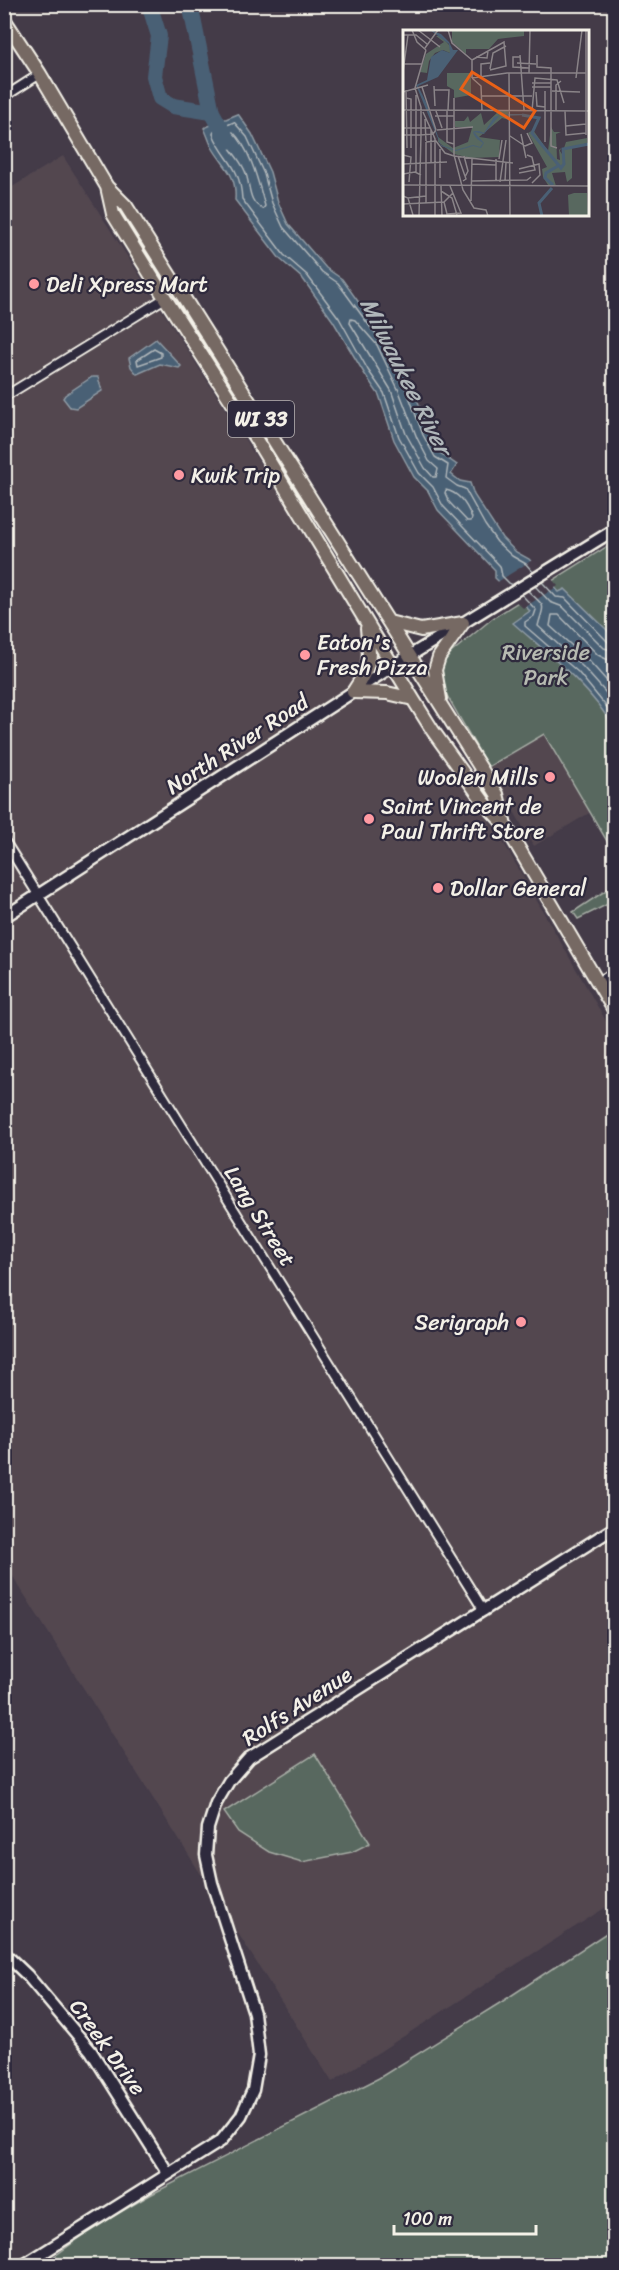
<svg xmlns="http://www.w3.org/2000/svg" width="619" height="2270" viewBox="0 0 619 2270" font-family="Sriracha,sans-serif">
  <rect width="100%" height="100%" fill="#443b48"/>
  <filter id="ink" filterUnits="userSpaceOnUse"><feTurbulence type="fractalNoise" baseFrequency=".0167" numOctaves="2"/><feDisplacementMap in="SourceGraphic" scale="12" xChannelSelector="R" yChannelSelector="G"/><feConvolveMatrix kernelMatrix="1 2 1 2 8 2 1 2 1" color-interpolation-filters="sRGB"/></filter>
  <g filter="url(#ink)">
    <!-- built -->
    <path fill="#524750" d="M63,156L506,847L614,1035V1902L332,2082L5,1564L4,192Z
      M544,734L591,812L534,846L488,767Z"/>
    <!-- green -->
    <path fill="#58685f" stroke="#a6aca4" stroke-width="1.5" d="M614,542V853L544,734L488,767L445,692L441,674L442,666L446,657L493,618Z
      M614,885V901L578,919L573,912Z
      M315,1754L370,1843L352,1852L302,1862L269,1852L238,1832L224,1812Z
      M614,1928V2265L51,2266L48,2261L96,2226L150,2195L379,2078L503,2001Z"/>
    <!-- water -->
    <path fill="#4a6075" stroke="#8e9aa3" stroke-width="1.5" d="M238,114L252,134L270,172L278,202L288,224L326,268L342,279L375,325L388,337L412,385L429,432L440,453L457,465L451,474L460,481L470,483L474,495L502,538L516,552L529,559L559,592L565,589L607,630L614,641V728C590,686 549,655 513,623L530,611L495,578V570L438,510L428,491L414,477L394,440L379,395L364,373L333,321L303,279L280,259L235,200C237,173 224,168 212,147C209,141 207,134 204,128Z
      M156,339L181,366L179,368L160,364L137,374L131,367L129,358Z
      M92,377H98L102,391L76,408L70,407L63,398L65,395Z"/>
    <!-- pier -->
    <path fill="#443b48" d="M534,559L558,586L523,608L496,583Z"/>
    <g fill="none" stroke-linecap="round" stroke-linejoin="round">
      <!-- shore -->
      <path stroke="#b0b7ba" stroke-width="1.5" d="M233,132C251,150 258,181 265,206L263,209C247,202 251,185 245,171C240,159 230,150 223,138L224,135Z
        M351,319L355,320L377,345L399,391L417,438L429,461L438,469L436,477H433L425,468L406,434L391,390L350,323Z
        M154,349L161,353V357L138,365L137,360Z
        M446,490C460,493 467,505 472,518L471,521H467L449,502L445,493Z
        M542,582L556,597L565,598L608,642L614,644
        M511,585L502,576L500,566L443,506L433,487L419,473L399,437L384,393L368,370L339,318L307,275L284,255L242,199C240,164 225,162 213,134L214,131L234,122L247,137L264,174L272,203L283,227L322,272L338,283L371,328L383,341L406,388L423,435L435,457L448,465L446,478L457,486L465,489L485,525L497,542L512,556L526,564L533,572
        M535,586L550,602L563,607L604,648L614,651
        M528,591C549,610 543,604 538,626L583,667L614,702
        M522,595L536,610L534,616L525,622V626L578,672L614,716
        M614,660L606,659L598,655L559,615H552L550,626L589,661L614,689"/>
      <!-- river -->
      <path stroke="#4a6075" stroke-width="16" d="M149,4L159,36L154,76L160,98L173,106L212,112
        M190,4L212,112L228,141"/>
      <defs>
        <path id="street" d="M4,97L40,74
          M4,397L165,298
          M4,840L484,1611
          M597,983L614,972"/>
        <path id="secondary" d="M4,917L393,666L614,530
          M4,1953L27,1975L91,2051L168,2173
          M22,2266L221,2141L241,2116L253,2090L259,2055L254,2013L212,1883L206,1855L208,1828L216,1803L229,1781L249,1758L614,1528"/>
        <path id="primary" d="M4,19L40,74L107,187L126,206L497,794L504,821
          M107,187L113,214L165,298L257,441L413,699L433,731L484,802L505,825L614,1010
          M389,622L421,630L463,623
          M353,692C372,664 370,661 367,628
          M353,692L387,693L413,699
          M440,699L435,670L439,657L463,623"/>
      </defs>
      <!-- street casing -->
      <use href="#street" stroke="#f4f1e8" stroke-width="12"/>
      <!-- secondary casing -->
      <use href="#secondary" stroke="#f4f1e8" stroke-width="15"/>
      <!-- primary casing -->
      <use href="#primary" stroke="#f4f1e8" stroke-width="16"/>
      <!-- street -->
      <use href="#street" stroke="#2f2a3d" stroke-width="8"/>
      <!-- secondary -->
      <use href="#secondary" stroke="#2f2a3d" stroke-width="10"/>
      <!-- primary -->
      <use href="#primary" stroke="#766964" stroke-width="12"/>
    </g>
  </g>
  <!-- markers -->
  <g fill="#ff9aa2" stroke="#2f2a3d" stroke-width="2">
    <circle cx="34" cy="284" r="6"/>
    <circle cx="179" cy="475" r="6"/>
    <circle cx="305" cy="655" r="6"/>
    <circle cx="550" cy="777" r="6"/>
    <circle cx="369" cy="819" r="6"/>
    <circle cx="438" cy="888" r="6"/>
    <circle cx="521" cy="1322" r="6"/>
  </g>
  <g text-anchor="middle" dominant-baseline="central" stroke-width="4.5" stroke-linejoin="round" paint-order="stroke">
    <!-- shield labels -->
    <rect fill="#2f2a3d" stroke="#b9b5b5" stroke-width="1.5" x="228" y="401" width="66" height="36" rx="4.5"/>
    <g font-size="21" font-weight="bold" fill="#f4f1e8">
      <text x="261" y="419">WI 33</text>
    </g>
    <!-- poi labels -->
    <g font-size="22" fill="#f4f1e8" stroke="#2f2a3d" text-anchor="start">
      <text x="46" y="284">Deli Xpress Mart</text>
      <text x="191" y="475">Kwik Trip</text>
      <text x="317" y="642">Eaton's<tspan x="317" dy="25">Fresh Pizza</tspan></text>
      <text x="538" y="777" text-anchor="end">Woolen Mills</text>
      <text x="381" y="806">Saint Vincent de<tspan x="381" dy="25">Paul Thrift Store</tspan></text>
      <text x="450" y="888">Dollar General</text>
      <text x="509" y="1322" text-anchor="end">Serigraph</text>
    </g>
    <!-- park labels -->
    <g font-size="22" fill="#b6bab1" stroke="#2f2a3d">
      <text x="546" y="652">Riverside<tspan x="546" dy="25">Park</tspan></text>
    </g>
    <!-- street labels -->
    <g font-size="22" fill="#f4f1e8" stroke="#2f2a3d">
      <text transform="translate(237 744) rotate(-33)">North River Road</text>
      <text transform="translate(260 1216) rotate(58)">Lang Street</text>
      <text transform="translate(297 1706) rotate(-33)">Rolfs Avenue</text>
      <text transform="translate(108 2047) rotate(54)">Creek Drive</text>
    </g>
    <!-- water labels -->
    <g font-size="24" font-style="italic" fill="#b0b7ba" stroke="#2f2a3d">
      <text transform="translate(406 376) rotate(63)">Milwaukee River</text>
    </g>
  </g>
  <!-- overview -->
  <g transform="translate(403 30)">
    <rect width="186" height="186" fill="#443b48"/>
    <path d="M49,0H121V6L95,9L86,19H63V24L49,12ZM33,6H38L47,16V23L40,20L32,23L26,31L24,43L17,42L23,24L41,12ZM44,43H68V65L51,68V60L44,56ZM96,81H105L106,90L99,88L76,107L97,110L96,127L67,128L51,124L35,112V107L50,118L65,112L69,98L52,97V91H61L65,86L67,92L78,83L81,95ZM148,97L151,102H158L153,104L154,129L157,130L156,120L158,118L157,121L159,124L163,112L184,108V113L169,118V148L164,152L162,142L149,143L153,156L145,155L140,147L139,139L144,137L125,103L130,100L145,121ZM171,163H184L185,186H166L165,165Z" fill="#58685f"/>
    <path d="M27,0L38,4L46,12L50,20H55L35,47L15,56L23,72L38,115L53,120L70,115L77,117L80,113L74,109L71,105L70,102L72,101H76L81,103L91,87L95,86L106,84H122L124,85L96,86L81,104L71,102L81,113L78,118L70,116L53,121L38,116L13,55L24,50L28,27L39,20L47,23L46,14Z" fill="#4a6075"/>
    <path fill="none" stroke="#4a6075" stroke-width="3" d="M119,85L136,88L129,103L158,138L161,134L160,119L186,114M150,155L142,148L143,143L155,136M139,186L136,173L149,158"/>
    <path fill="none" stroke="#8a8488" stroke-width="1.5" d="M9,0L14,12L23,20M15,0L37,17M45,0L49,13L69,30V48M0,5H13L24,14M22,18L35,0M23,20L12,58L18,77V105L30,104L32,109V186M117,25L121,80M134,25V37L148,38V116L154,118M73,27L84,28L85,21M117,27H110V37L126,38M69,30L101,12L103,36L87,40M114,33L133,34M0,34H19M87,39L90,23L103,16M0,42L5,5M106,43L107,186M126,43L127,0M78,47V34L87,33M69,48L104,43H183M69,48L78,56L79,81M173,48L179,0M129,53H148M31,56L32,76M19,57L33,100M129,57H148M3,60L4,118M31,60H46L45,80M149,61L177,62M0,62L25,55M133,62L134,76L142,77M13,65V142M79,66H129M3,68L8,69V118M51,68V125L60,160L71,178L83,180L85,186M0,80L186,81M153,80V55L158,51M33,81L39,98M44,81V112L51,114M129,81L132,48L154,50L161,73M162,81L163,105L183,103M20,82L30,104L33,100M32,86H51M22,89L23,111M163,96L183,94M0,98H27M34,100L70,97M118,104L123,128M0,105H18L16,186M183,105V0M107,106L122,116M23,112L33,111L42,123L51,126L110,133M23,112V174M142,112V61M122,116L129,113L124,103M0,125L8,127L6,152M55,126L63,149L60,151M61,126L65,141L62,147M93,129V151M96,129L99,110M28,132V100M0,134L44,132M69,134L93,135M116,139L136,134L137,145L129,153M116,143L132,140L129,127L124,125M0,144L12,142L18,145M37,148V119M69,151L124,150L128,147M102,151L103,132M97,152L103,110M0,155L186,156M38,156L39,186M38,161L49,168L54,185M0,166L5,168L10,185M5,168L23,166M68,171L69,129M41,172L44,184L58,183L47,156M0,174L41,172L50,163"/>
    <path fill="#e96117" fill-opacity="0.15" stroke="#e96117" stroke-width="3" d="M69,42L132,81L121,98L58,59Z"/>
    <rect width="186" height="186" fill="none" stroke="#f4f1e8" stroke-width="3"/>
  </g>
  <!-- margin -->
  <rect width="619" height="2270" fill="none" stroke="#2f2a3d" stroke-width="24"/>
  <rect x="12" y="12" width="595" height="2246" fill="none" stroke="#f4f1e8" stroke-width="2" filter="url(#ink)"/>
  <!-- scale -->
  <path d="M394 2225v9h142v-9" fill="none" stroke="#f4f1e8" stroke-width="3"/>
  <text x="403" y="2225" font-size="18" fill="#f4f1e8" stroke="#2f2a3d" stroke-width="4.5" paint-order="stroke">100 m</text>
</svg>
